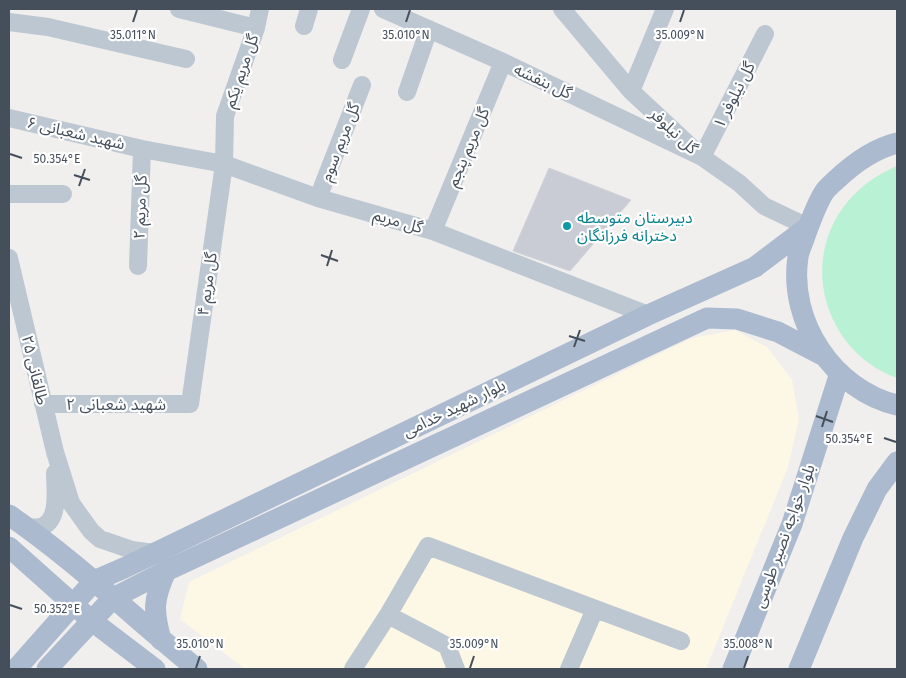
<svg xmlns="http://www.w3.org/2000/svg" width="906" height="678" viewBox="0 0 906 678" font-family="'Fira Sans','Noto Sans Arabic',sans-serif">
  <rect width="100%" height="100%" fill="#f1eeee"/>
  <!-- commercial -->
  <path fill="#fdf8e6" d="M735,330L767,347L792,380L799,419L788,467L706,669H245L180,619L189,582L692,338Z"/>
  <!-- green -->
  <path fill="#b9f1d4" d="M897,166V378C874,370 854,354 841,334C800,269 829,194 897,166Z"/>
  <!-- building -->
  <path fill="#c9ccd4" stroke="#d1d3da" d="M549,168L631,200L570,271L513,251Z"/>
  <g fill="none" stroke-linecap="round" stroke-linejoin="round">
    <!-- minor -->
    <path stroke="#bdc7d1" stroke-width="18" d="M179,9L256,28
      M383,9L503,62L702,157
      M562,9L631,91L702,157L739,183L764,206L808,227
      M9,22L48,27L186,59
      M304,26L309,9
      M342,60L361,9
      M631,91L665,9
      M407,92L429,29
      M9,118L142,149L224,164L318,198L433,231L648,315
      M702,157L765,34
      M9,194H63
      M318,198L362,85
      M433,231L503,62
      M9,258L55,452L71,503L91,531L100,539L132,550L154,553
      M138,266L142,149
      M43,404H190L224,164L225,116L256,28L260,9
      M27,528C32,527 39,528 43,526C60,519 55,487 55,473
      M388,615L447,646L456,669
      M353,669L388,615L428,546L681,641
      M569,669L595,609"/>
    <!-- major -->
    <path stroke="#acbacf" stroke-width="21" d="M897,143C873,149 854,163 836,180C833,183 828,187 825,191C817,202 810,223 805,236C803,243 799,250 798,257C788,322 834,390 897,405
      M9,515C76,561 134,618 197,669
      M9,547L92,621L155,669
      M161,640C153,610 153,600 166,571
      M16,669L94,581L124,568L648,315L755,267L808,227
      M47,669L113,598L166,571L707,318L737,319L778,332L824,356
      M733,669L792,524L840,373
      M799,669L853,538L877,489L897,462"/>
  </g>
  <!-- ticks -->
  <path fill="none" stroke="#454f5c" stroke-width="2" d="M133,22L137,10M406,22L410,10M680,22L684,10M10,154L22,158M74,175L90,180M79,186L85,169M321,255L338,261M327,266L332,250M569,336L585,341M574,347L580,330M816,416L833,422M822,427L827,411M884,438L896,442M10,605L22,609M196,668L200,656M470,668L474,656M744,668L748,656"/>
  <!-- markers -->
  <circle fill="#0f9aa8" stroke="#fff" stroke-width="2" cx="567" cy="226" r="5"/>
  <g text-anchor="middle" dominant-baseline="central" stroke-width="4.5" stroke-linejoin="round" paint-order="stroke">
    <!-- street labels -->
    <g font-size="16" fill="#454f5c" stroke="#fff">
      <text transform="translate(241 71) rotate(-71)">گل مریم یکم</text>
      <text transform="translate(543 81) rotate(25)">گل بنفشه</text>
      <text transform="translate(734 95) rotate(-63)">گل نیلوفر ۱</text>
      <text transform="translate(674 131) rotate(43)">گل نیلوفر</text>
      <text transform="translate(76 133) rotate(13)">شهید شعبانی ۶</text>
      <text transform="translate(340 142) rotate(-69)">گل مریم سوم</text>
      <text transform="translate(468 147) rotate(-67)">گل مریم پنجم</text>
      <text transform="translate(140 207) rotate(-88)">گل مریم ۲</text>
      <text transform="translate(398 221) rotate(16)">گل مریم</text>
      <text transform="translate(207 284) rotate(-82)">گل مریم ۴</text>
      <text transform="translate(35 370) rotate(77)">طالقانی ۲۵</text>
      <text x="116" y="404">شهید شعبانی ۲</text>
      <text transform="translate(454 408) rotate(-26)">بلوار شهید خدامی</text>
      <text transform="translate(784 536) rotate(-70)">بلوار خواجه نصیر طوسی</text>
    </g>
    <!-- culture labels -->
    <g font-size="16" fill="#0d838f" stroke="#fff" text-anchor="start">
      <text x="577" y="217">دبیرستان متوسطه<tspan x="577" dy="18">دخترانه فرزانگان</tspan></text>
    </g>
  </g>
  <g font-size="12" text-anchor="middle" fill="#454f5c" stroke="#fff" stroke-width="4.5" stroke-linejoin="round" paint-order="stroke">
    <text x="133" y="39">35.011°N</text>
    <text x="406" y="39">35.010°N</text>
    <text x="680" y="39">35.009°N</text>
    <text x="57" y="163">50.354°E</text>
    <text x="849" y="443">50.354°E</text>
    <text x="57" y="613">50.352°E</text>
    <text x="200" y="648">35.010°N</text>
    <text x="474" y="648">35.009°N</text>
    <text x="748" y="648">35.008°N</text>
  </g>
  <!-- border -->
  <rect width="906" height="678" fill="none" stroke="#454f5c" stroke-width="20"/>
</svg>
